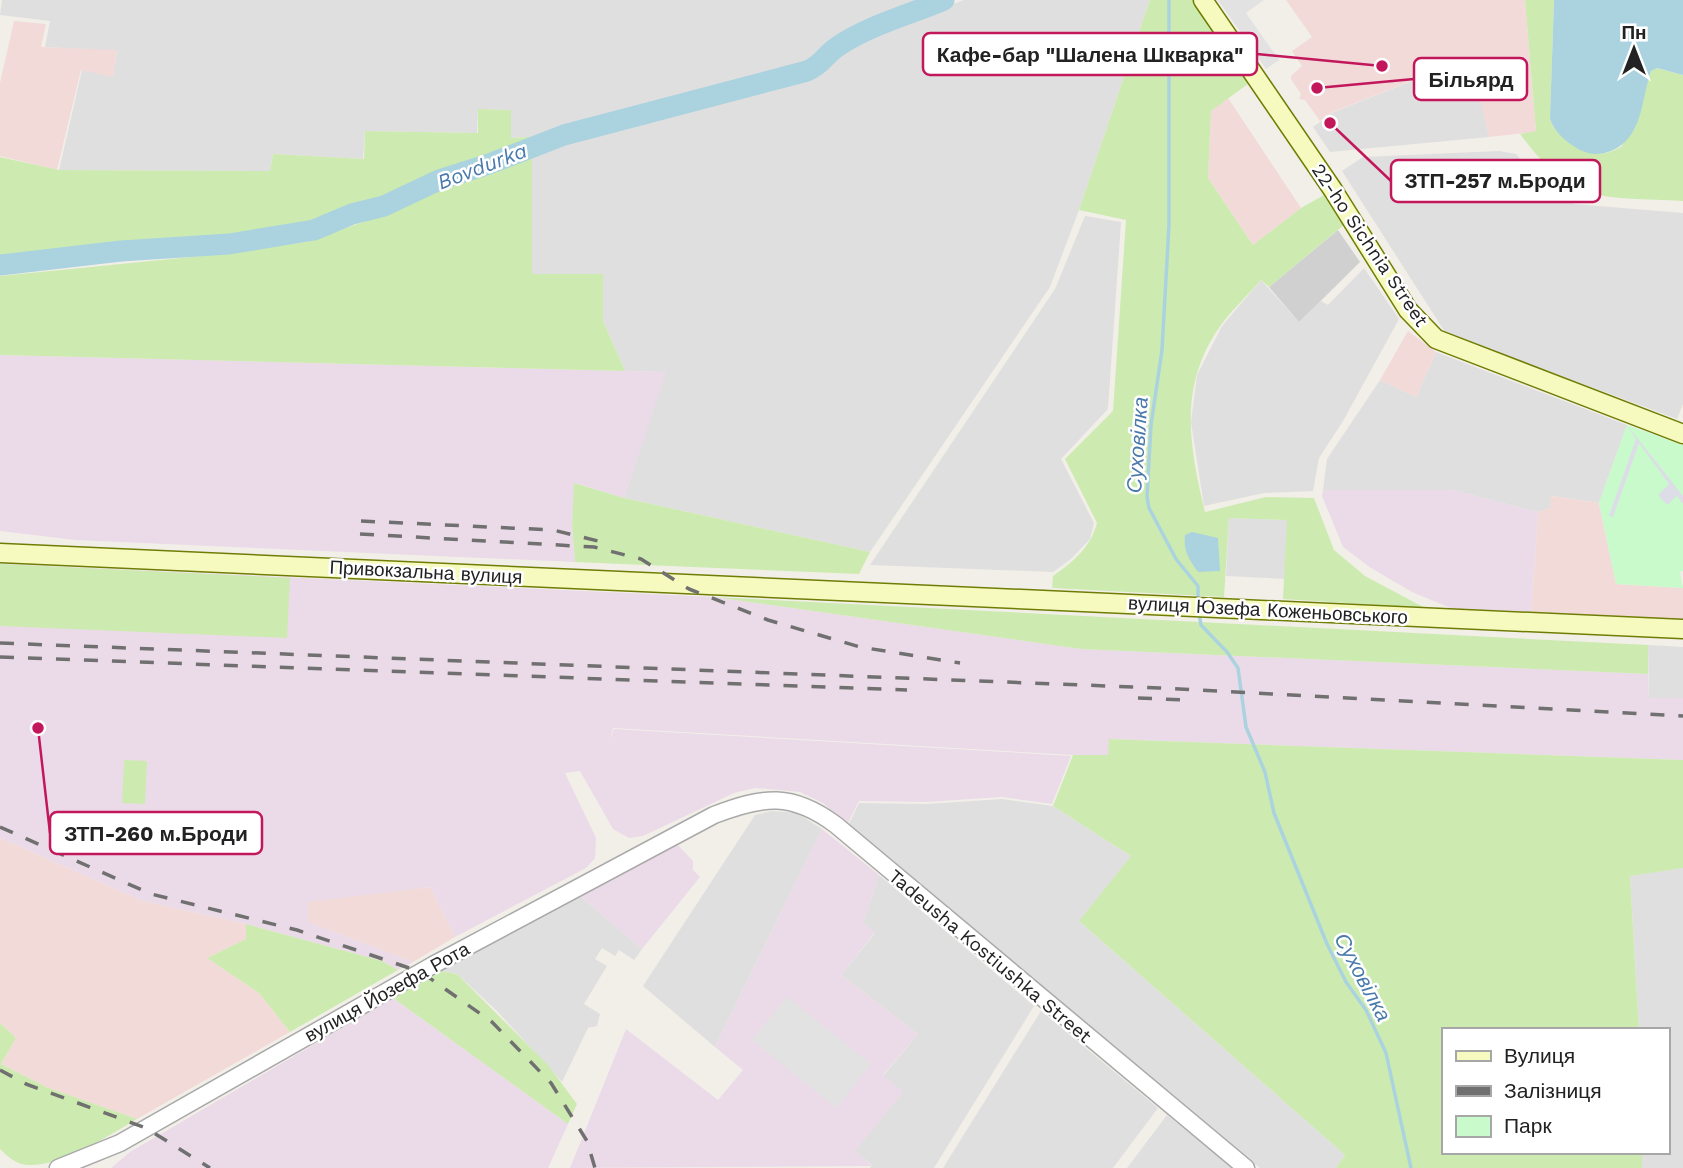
<svg xmlns="http://www.w3.org/2000/svg" width="1683" height="1168" viewBox="0 0 1683 1168" font-family="'Work Sans',sans-serif">
  <rect width="100%" height="100%" fill="#f2efe9"/>
  <!-- residential -->
  <path fill="#e0dfdf" d="M2,0H936L874,23L835,43L814,63L805,67L761,76L705,95L621,110L546,136L510,138L511,110L478,109L477,133L365,131L363,159L273,154L270,171L59,170L82,70L113,76L117,51L45,47L50,21L0,15Z
    M964,0H1150L1079,210L1050,287L870,552L624,498L665,372L625,371L603,321V274L532,275V155L623,122L709,105L751,88L809,75L821,71L841,50L866,36Z
    M1472,57L1489,137L1330,152L1313,127L1334,112Z
    M1499,151L1516,154L1550,192L1574,204L1683,213V404L1677,419L1445,332L1342,171L1363,157Z
    M1085,216L1121,222L1108,409L1061,459L1094,523L1090,539L1071,559L1053,572L870,565L1055,289Z
    M1360,262L1321,301L1328,305L1364,268L1399,319L1343,421L1319,458L1313,491L1264,493L1204,506L1191,422L1197,375L1222,326L1261,280L1299,322Z
    M1436,352L1627,425L1599,503L1552,496L1550,508L1538,512L1453,490H1323L1327,459L1380,380L1416,397Z
    M1229,518L1288,520L1285,579L1226,576Z
    M1648,645L1683,647V698H1649Z
    M1002,799L1053,806L1131,856L1080,922L1345,1155L1336,1168H1260L848,826L859,803L927,804Z
    M772,811L797,813L822,829L715,1047L643,986L755,815Z
    M1683,868V1168H1642V1152H1667V1030H1639L1630,875Z
    M879,875L1034,1006L934,1168H870L872,1165L854,1151L902,1092L883,1076L918,1034L841,975L875,933L863,923Z
    M578,894L642,949L634,960L619,950L615,956L602,948L595,959L607,966L584,1004L600,1014L597,1026L588,1028L562,1082L497,1011L457,974L441,971Z
    M1041,1011L1158,1108L1113,1168H943Z
    M1167,1115L1233,1168H1127Z"/>
  <!-- commercial -->
  <path fill="#f2dad9" d="M1286,0H1525L1536,132L1489,137L1471,57L1333,112L1320,121L1305,100L1299,99L1301,94L1291,79V76L1302,66L1292,51L1312,37Z
    M14,21L46,24L41,47L117,50L113,77L81,70L57,170L0,156V83Z
    M1250,82L1228,98L1301,208L1253,245L1208,178L1211,111L1228,97Z
    M1408,331L1436,352L1416,397L1380,380Z
    M1551,496L1599,503L1616,584L1683,588V625L1531,617L1538,512L1550,508Z
    M0,838L143,901L246,924V939L207,958L259,993L290,1032L137,1119L46,1087L1,1064L16,1038L0,1023Z
    M430,887L455,937L413,962L308,922V901Z"/>
  <!-- industrial -->
  <path fill="#ebdbe8" d="M0,355L666,372L624,498L575,483L572,524L575,562L75,540L0,531Z
    M1323,490H1453L1538,512L1531,617L1465,614L1412,592L1371,568L1343,547L1322,496Z
    M0,564L714,597L1081,649L1648,674L1649,698H1683V760L1109,739V755H1073L613,728L610,740L614,729L1071,756L1052,804L1002,797L926,802L859,801L847,825L823,803L800,792L755,788L734,793L643,836L629,838L613,829L580,771L565,773L596,838L595,858L586,868L455,937L430,887L308,902V922L413,962L398,970L382,961L246,924L143,901L0,838Z
    M822,829L879,875L863,923L875,932L841,975L918,1034L883,1075L903,1092L855,1151L872,1166L570,1168L626,1029L718,1100L743,1070L715,1047Z
    M673,840L693,861V870L700,877L642,949L578,894Z
    M393,998L568,1124L548,1168H111L130,1152Z"/>
  <!-- religious -->
  <path fill="#d0d0d0" d="M1338,230L1360,262L1299,322L1269,287Z"/>
  <!-- grass -->
  <path fill="#cdebb0" d="M936,0H955L865,35L840,49L820,70L809,74L751,87L708,103L623,121L457,178L399,207L304,239L252,248L0,273V157L59,170L270,171L273,154L364,159L365,131L478,133V109L511,110V138L546,136L621,110L705,95L761,76L805,67L814,63L835,43L874,23Z
    M1150,0H1216L1208,6L1256,78L1211,111L1208,178L1253,245L1301,208L1333,190L1351,219L1269,287L1261,280C1248,295 1233,309 1221,325C1178,385 1189,445 1205,512L1266,497L1314,498L1334,550L1365,576L1425,608L1283,599L1287,520L1229,518L1224,597L1052,588L1053,576C1074,561 1090,548 1097,523L1065,459L1113,411L1126,220L1079,210Z
    M1525,0H1554L1550,119C1555,138 1586,156 1606,153C1611,152 1617,149 1622,146L1651,71L1656,68L1683,75V201C1600,196 1574,207 1520,134L1536,131Z
    M532,155V274H603V321L625,371L0,355V276L201,256L306,242L400,209L457,180Z
    M574,483L624,498L870,552L859,574L575,562L572,524Z
    M0,564L290,578L287,638L0,626Z
    M714,597L1648,645V674L1081,649Z
    M1109,739L1683,760V868L1630,876L1639,1030H1443V1152H1642V1168H1336L1345,1155L1079,921L1131,856L1053,806L1073,755H1108Z
    M124,760L147,761L145,804L122,803Z
    M246,924L382,961L398,970L290,1032L259,993L207,958L246,939Z
    M441,971L457,974L548,1065L577,1104L568,1124L393,998Z
    M0,1023L16,1038L1,1064L46,1087L137,1119C110,1135 59,1167 28,1165C17,1165 7,1156 0,1149Z"/>
  <!-- park -->
  <path fill="#c8facc" d="M1627,425L1683,445V571L1680,572L1683,588L1616,584L1599,503Z"/>
  <!-- parking -->
  <path fill="#e2e2e2" d="M1218,0H1264L1246,13L1279,60L1266,69Z
    M787,997L871,1064L836,1108L752,1040Z"/>
  <!-- plaza -->
  <path fill="#dddde8" d="M1627,425L1683,496V504L1677,496L1667,505L1658,495L1669,484L1639,443L1613,517L1609,516L1636,439Z"/>
  <!-- water -->
  <path fill="#aad3df" d="M1554,0H1683V75L1657,68L1651,71C1641,100 1643,138 1611,151C1600,155 1591,155 1580,150C1567,143 1554,132 1550,119Z
    M1192,532L1218,538L1220,571L1198,572C1189,559 1183,551 1185,535Z"/>
  <g fill="none" stroke-linecap="round" stroke-linejoin="round">
    <!-- stream -->
    <path stroke="#aad3df" stroke-width="3.5" d="M1169,0V225L1162,350L1151,425L1147,497L1149,508L1176,559L1198,586V602
      M1199,613L1201,625L1227,652L1238,668L1246,727L1265,772L1274,813L1327,944L1346,982L1366,1010L1386,1053L1411,1168"/>
    <!-- river -->
    <path stroke="#aad3df" stroke-width="21" d="M0,265L121,251L229,244L314,230L352,214L384,206L439,180L489,164L564,135L807,71C822,65 825,55 837,47C869,25 909,15 944,0"/>
    <defs>
      <path id="tertiary" d="M58,1168L120,1143L433,965L714,815C763,796 792,792 836,825L1246,1168"/>
      <path id="secondary" d="M1203,0L1333,190L1408,310L1436,339L1683,434
        M0,553L1683,629"/>
    </defs>
    <!-- tertiary casing -->
    <use href="#tertiary" stroke="#a9a9a9" stroke-width="19"/>
    <!-- secondary casing -->
    <use href="#secondary" stroke="#707d05" stroke-width="21"/>
    <!-- tertiary -->
    <use href="#tertiary" stroke="#fff" stroke-width="16"/>
    <!-- secondary -->
    <use href="#secondary" stroke="#f7fabf" stroke-width="18"/>
    <!-- rail -->
    <path stroke="#707070" stroke-width="3.5" stroke-dasharray="14 14" stroke-linecap="butt" d="M361,521L553,530L606,543
      M360,534L594,547L641,559L689,589L768,620L860,647L960,663
      M0,643L1159,688L1683,716
      M0,657L907,690
      M1138,698L1187,700
      M0,827L151,894L297,930L421,972L492,1022L551,1083L587,1141L595,1168
      M0,1070L26,1084L146,1128L210,1168"/>
  </g>
  <g text-anchor="middle" dominant-baseline="central" stroke-width="5" stroke-linejoin="round" paint-order="stroke">
    <!-- street labels -->
    <g font-size="19" fill="#222" stroke="#fff">
      <text transform="translate(1370 245) rotate(56)">22-ho Sichnia Street</text>
      <text transform="translate(426 572) rotate(3)">Привокзальна вулиця</text>
      <text transform="translate(1268 610) rotate(3)">вулиця Юзефа Коженьовського</text>
      <text transform="translate(990 956) rotate(40)">Tadeusha Kostiushka Street</text>
      <text transform="translate(387 992) rotate(-29)">вулиця Йозефа Рота</text>
    </g>
    <!-- water labels -->
    <g font-size="21" font-style="italic" fill="#4a7aab" stroke="#fff">
      <text transform="translate(482 166) rotate(-21)">Bovdurka</text>
      <text transform="translate(1137 445) rotate(-86)">Суховілка</text>
      <text transform="translate(1363 977) rotate(62)">Суховілка</text>
    </g>
  </g>
  <!-- callouts -->
  <path fill="none" stroke="#c2185b" stroke-width="2.5" d="M1382 66L1257 54M1317 88L1414 79M1330 123L1391 181M38 728L50 833"/>
  <g fill="#c2185b" stroke="#fff" stroke-width="2.5">
    <circle cx="1382" cy="66" r="7"/>
    <circle cx="1317" cy="88" r="7"/>
    <circle cx="1330" cy="123" r="7"/>
    <circle cx="38" cy="728" r="7"/>
  </g>
  <g fill="#fff" stroke="#c2185b" stroke-width="2.5">
    <rect x="923" y="33" width="334" height="42" rx="7"/>
    <rect x="1414" y="58" width="113" height="42" rx="7"/>
    <rect x="1391" y="160" width="209" height="42" rx="7"/>
    <rect x="50" y="812" width="212" height="42" rx="7"/>
  </g>
  <g font-size="21" text-anchor="middle" font-weight="bold" fill="#222">
    <text x="1090" y="62">Кафе-бар "Шалена Шкварка"</text>
    <text x="1471" y="87">Більярд</text>
    <text x="1495" y="188">ЗТП-257 м.Броди</text>
    <text x="156" y="841">ЗТП-260 м.Броди</text>
  </g>
  <!-- legend -->
  <rect x="1442" y="1028" width="228" height="126" fill="#ffffff" stroke="#a7a7a7" stroke-width="2"/>
  <rect x="1456" y="1051" width="35" height="10" fill="#f7fabf" stroke="#a7a7a7" stroke-width="2"/>
  <text x="1504" y="1063" font-size="21" fill="#222222">Вулиця</text>
  <rect x="1456" y="1086" width="35" height="10" fill="#707070" stroke="#a7a7a7" stroke-width="2"/>
  <text x="1504" y="1098" font-size="21" fill="#222222">Залізниця</text>
  <rect x="1456" y="1116" width="35" height="21" fill="#c8facc" stroke="#a7a7a7" stroke-width="2"/>
  <text x="1504" y="1133" font-size="21" fill="#222222">Парк</text>
  <!-- north arrow -->
  <g transform="translate(1634 49)" stroke="#ffffff" stroke-width="5" paint-order="stroke">
  <path d="M0-5L12 26L0 18L-12 26Z" fill="#222222"/>
  <text y="-10" font-size="19" font-weight="bold" text-anchor="middle" fill="#222222">Пн</text>
  </g>
</svg>
